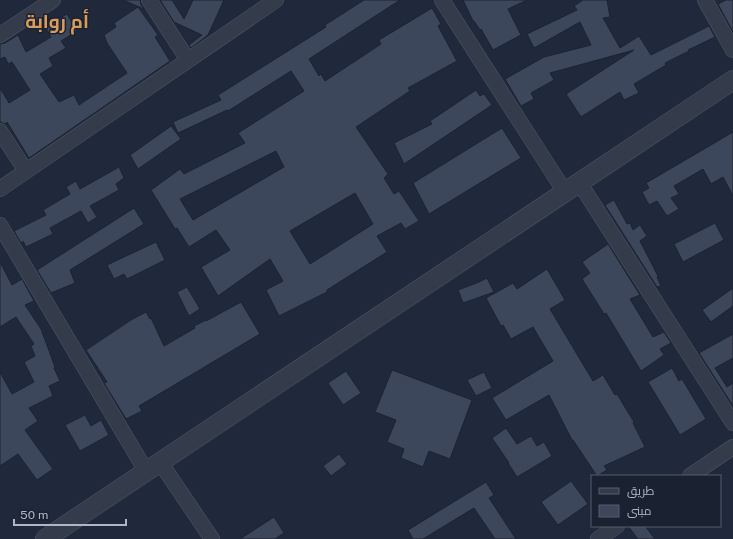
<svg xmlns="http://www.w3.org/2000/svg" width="733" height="539" viewBox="0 0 733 539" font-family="'Public Sans',Cairo,sans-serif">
  <rect width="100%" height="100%" fill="#20293b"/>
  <!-- building -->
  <path fill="#3c475b" stroke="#1c2332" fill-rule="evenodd" d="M123,0H140L141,5L144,9Z
    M160,0H172L184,19L193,0H224L208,35L191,48L189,45L202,35L174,22Z
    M364,0H400L309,59L319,76L321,74L325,81L381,44L379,40L432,8L441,24L438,26L457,61L408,88L410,91L356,127L388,174L384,178L394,194L399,191L419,221L405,229L401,223L377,236L387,252L327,290V292L279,316L266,290L283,281L270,259L218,296L201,267L230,250L216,230L189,247L177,228L175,229L151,190L180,169L184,174L245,143L238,133L304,91L291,71L228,111L227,110L178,133L173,122L221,100L218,95L326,27L325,25ZM276,151L284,167L193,220L180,199ZM355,193L373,224L310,264L290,231Z
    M463,0H527L508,9L521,35L493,50L481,29L480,30L474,21H473Z
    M583,0H607L610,17L603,18L620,48L639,36L651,55L709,26L715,37L688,50L689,51L665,63L666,65L634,84L639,93L624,100L620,92L581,117L566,94L634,50L550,73L554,80L531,93L534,99L521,106L505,79L544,57L591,45L580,22L534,48L527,34L577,10L574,6Z
    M726,0H733V32L718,4Z
    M138,7L158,35L155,37L170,61L29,158L7,122L5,124L0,122V88L9,103L30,90L12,62L8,64L5,57L0,59V44L5,43L18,35L26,52L51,37L45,27L67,14L77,31L61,41L66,48L49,58L53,66L40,74L59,102L74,95L79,105L127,73L107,43L104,35L116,27L114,23Z
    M476,90L480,96L484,94L492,105L404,164L394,143L432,124L430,121Z
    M171,126L181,139L138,169L130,155Z
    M502,128L521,158L429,214L413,183Z
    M733,132V196L723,177L711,184L703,169L674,186L679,194L671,198L679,209L667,216L657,201L649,205L642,192L649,188L646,183Z
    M119,167L124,178L116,184L119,190L90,206L97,217L88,223L81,211L50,228L53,234L26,247L23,241L21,243L14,231L46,215L43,210L70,194L66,187L76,181L80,189Z
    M614,200L627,224L630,223L633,230L640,225L647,236L640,241L658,276L657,277L661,286L657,287L605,205Z
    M134,208L144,224L70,270L75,283L51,293L37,270Z
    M715,223L724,240L683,262L674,244Z
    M156,242L165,260L127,279L124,274L114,279L107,265Z
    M608,244L640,295L630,299L653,337L664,332L671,343L660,349L664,355L641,371L606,313L604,314L582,279L590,273L582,262Z
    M0,262L12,285L22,279L34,301L25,305L41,329L55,367L54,368L60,381L49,386L53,396L29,408L38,421L25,430L53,469L37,480L18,454L0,466V372L12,394L34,382L24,362L35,356L31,346L34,344L16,317L0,327Z
    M547,269L565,300L550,309L593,381L603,375L615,395L617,394L634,422L633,423L645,447L604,466L607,470L597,476L573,440H572L549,395L506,420L492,398L553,361L533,327L511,339L503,325L501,326L486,298L513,283L517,289Z
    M487,278L494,292L463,303L458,290L479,282Z
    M187,287L200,309L189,316L177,292Z
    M733,288V306L711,322L702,310Z
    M241,302L260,334L139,406L142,411L126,419L104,383L107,382L86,350L131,320L146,312L150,319L151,318L164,346L195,328L194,326L206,320V321Z
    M733,334V358L715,368L727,387L733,383V406L699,353Z
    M672,368L679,381L682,379L706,419L680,435L648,382Z
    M392,370L472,400L450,459L429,451L423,467L401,458L404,449L387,442L396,420L375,412Z
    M346,371L361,393L343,405L328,383Z
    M484,372L492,388L476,396L467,380Z
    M85,415L91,426L101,420L109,435L80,451L65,425Z
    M506,428L517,444L531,436L537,446L544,442L552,456L517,477L508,463H509L492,438Z
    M339,454L347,464L331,476L323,466Z
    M571,481L588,504L558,525L541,502Z
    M486,482L494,495L489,498L516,539H495L474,508L423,539H413L408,530Z
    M274,517L284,533L275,539H240Z
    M628,526H645L655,539H638Z"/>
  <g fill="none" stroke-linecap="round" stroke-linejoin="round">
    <defs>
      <path id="minor" d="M149,0L188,60
        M442,0L565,192
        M705,0L733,50
        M0,35L53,0
        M0,131L26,171
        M579,182L733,423
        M0,189L276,0
        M0,225L146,471
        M160,462L212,539
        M690,476L733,447
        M598,539L617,526"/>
      <path id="tertiary" d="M45,539L733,80"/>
    </defs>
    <!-- minor casing -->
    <use href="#minor" stroke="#4f5666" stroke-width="16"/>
    <!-- tertiary casing -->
    <use href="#tertiary" stroke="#4f5666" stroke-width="20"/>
    <!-- minor -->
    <use href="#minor" stroke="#343c4b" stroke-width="15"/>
    <!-- tertiary -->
    <use href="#tertiary" stroke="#343c4b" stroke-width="19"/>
  </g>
  <g text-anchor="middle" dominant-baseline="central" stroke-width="3" stroke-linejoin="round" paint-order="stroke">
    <!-- town labels -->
    <g font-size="19" font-weight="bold" fill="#d99d59" stroke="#1a2130">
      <text x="57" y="21">أم روابة</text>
    </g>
  </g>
  <!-- legend -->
  <rect x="591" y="475" width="130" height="52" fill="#1a2130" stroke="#565d6c"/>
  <rect x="599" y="488" width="20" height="6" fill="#343c4b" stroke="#565d6c"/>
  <text x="627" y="495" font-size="12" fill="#afb6c7">طريق</text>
  <rect x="599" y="505" width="20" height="12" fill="#3c475b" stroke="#565d6c"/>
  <text x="627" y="515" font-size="12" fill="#afb6c7">مبنى</text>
  <!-- scale -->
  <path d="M14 519v6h112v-6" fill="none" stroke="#afb6c7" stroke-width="2"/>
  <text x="20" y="519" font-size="12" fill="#afb6c7" stroke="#1a2130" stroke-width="3" paint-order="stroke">50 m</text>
</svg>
